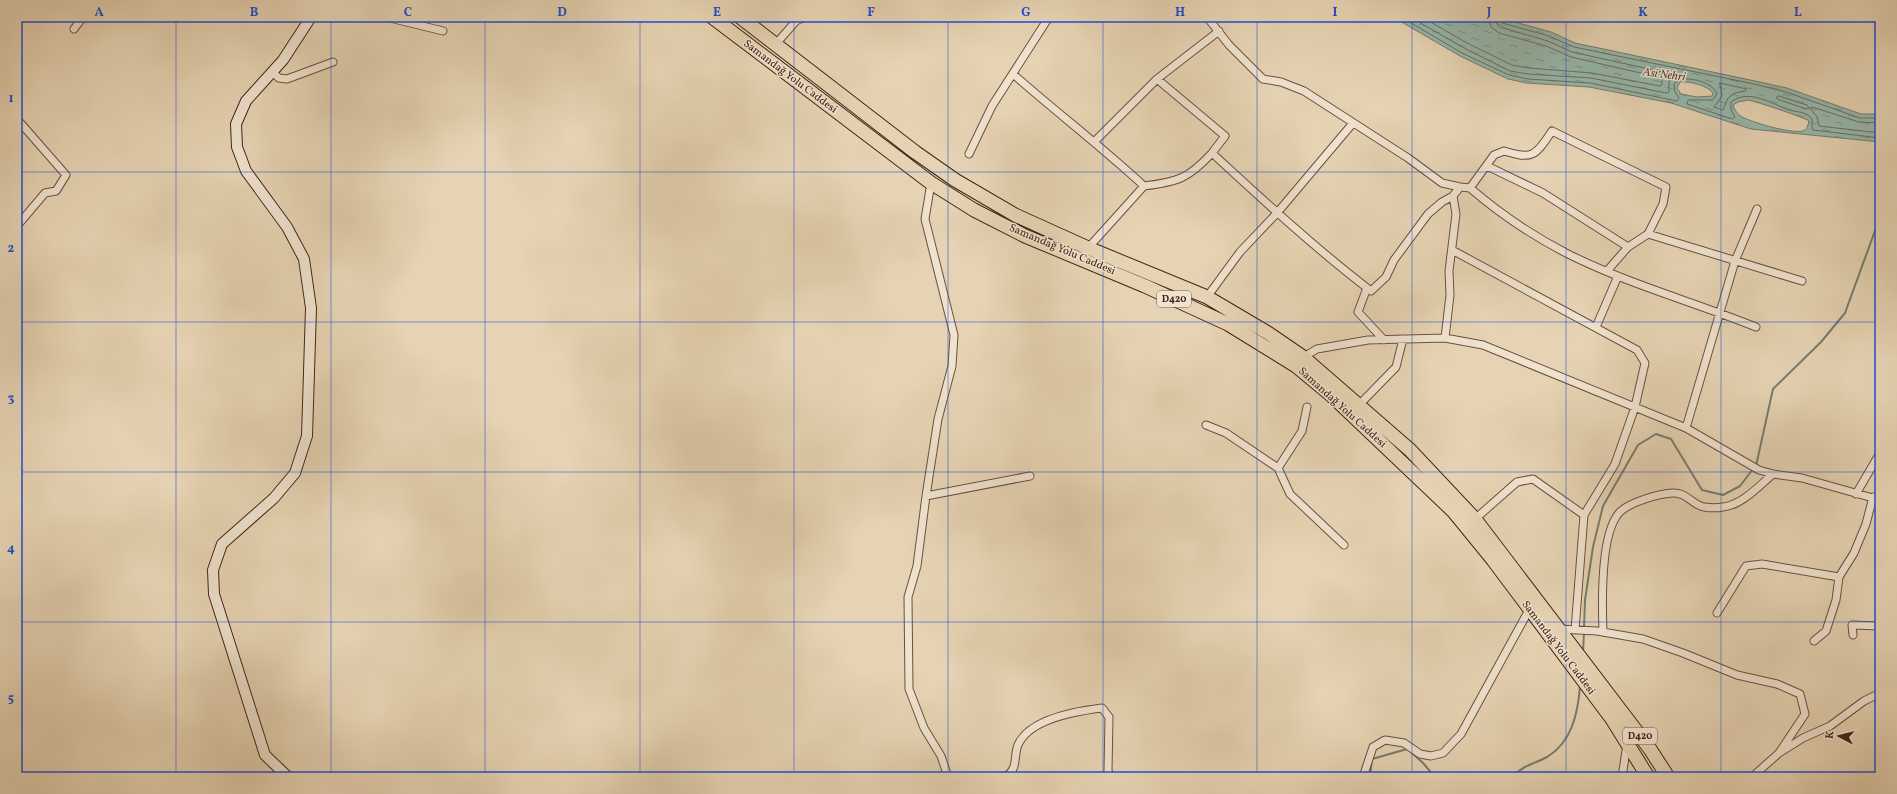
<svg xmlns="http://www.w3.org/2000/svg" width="1897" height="794" viewBox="0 0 1897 794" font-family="Vollkorn,serif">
  <defs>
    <pattern id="water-ripples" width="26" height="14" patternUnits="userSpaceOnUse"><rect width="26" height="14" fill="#96b8ac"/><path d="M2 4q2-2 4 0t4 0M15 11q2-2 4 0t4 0" fill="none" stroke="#7c958b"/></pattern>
  </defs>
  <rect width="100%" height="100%" fill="#e6d3b3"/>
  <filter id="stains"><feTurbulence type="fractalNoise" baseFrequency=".005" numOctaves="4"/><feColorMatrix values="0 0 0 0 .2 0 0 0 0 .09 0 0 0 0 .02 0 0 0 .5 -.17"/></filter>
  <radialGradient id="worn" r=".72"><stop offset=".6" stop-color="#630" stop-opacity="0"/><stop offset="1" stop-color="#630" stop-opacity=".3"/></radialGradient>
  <!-- water -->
  <path fill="url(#water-ripples)" stroke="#757d70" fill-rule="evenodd" d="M1393,17H1497L1551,32L1575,43L1755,81L1787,88L1861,114H1880V142L1751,129L1671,103L1589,87L1527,83L1508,79L1460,56ZM1680,82C1689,81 1710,86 1713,94L1712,96L1697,97L1681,94L1677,88ZM1748,100C1755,101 1806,118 1809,121C1808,124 1808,128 1805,130C1797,136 1751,122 1742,117C1737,114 1735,110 1733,105L1738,102Z"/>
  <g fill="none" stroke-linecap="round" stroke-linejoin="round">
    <!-- shore -->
    <path stroke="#6c6e62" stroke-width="1" d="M1401,17L1462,53L1509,75L1528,79L1590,83L1677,101L1679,98L1675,92L1674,84C1682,73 1714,82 1717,94L1713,100H1688L1687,104L1732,119L1735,117L1731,110V102C1750,88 1771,104 1790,110C1796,112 1806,112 1810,117C1815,121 1810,126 1813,130L1880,138
      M1410,17L1464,48L1510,71L1528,74L1591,78L1666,93L1669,92V82L1673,76L1672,74L1572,52L1548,41L1500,27L1496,23L1494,17
      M1422,17L1467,43L1512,65L1529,68L1592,73L1660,86L1662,85V78L1571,57L1546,46L1499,33L1491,27L1488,17
      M1499,17L1502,23L1549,36L1574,47L1754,84L1786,92L1860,118H1880
      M1720,83L1747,89L1745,91L1735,93L1728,98L1723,110L1714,107L1722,96Z
      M1779,96L1807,105L1809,108L1806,109L1777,99V97Z
      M1880,123L1859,122L1812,107L1810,108L1817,117L1819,126L1880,133"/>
    <!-- stream -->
    <path stroke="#757d70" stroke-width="2" d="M1756,466L1773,389L1821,342L1845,313L1880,217
      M1584,628L1585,600L1593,547L1603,506L1638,445L1656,434L1671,439L1702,490L1723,495L1740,486L1753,469
      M1583,652L1584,632
      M1411,752L1423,763L1435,777
      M1370,777L1372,759L1407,749
      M1512,777C1525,764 1532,765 1547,757C1572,742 1578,713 1580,686"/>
    <defs>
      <path id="street" d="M386,17L443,31
        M835,17H861
        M1207,17L1229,45L1263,79L1281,82L1304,91L1408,158L1442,183L1460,187
        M74,29L83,17
        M775,45L796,21L805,17
        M272,72L279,78L287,79L333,62
        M1013,74C1056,112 1102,147 1144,186C1178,182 1189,178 1212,153C1264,201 1315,248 1371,291L1386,277L1394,260L1428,214L1442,202L1453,196
        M1157,79L1225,136L1212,153
        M17,119L66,175L56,191L45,193L17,226
        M1094,142L1157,79L1219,31
        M969,154L992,106L1049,17
        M1487,166L1543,193L1628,247
        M931,183L925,219L954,335L952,366L938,419L926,496L917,566L908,597L909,689L924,728L941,756L948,777
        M1470,188C1499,213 1533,236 1568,254C1628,284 1694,302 1756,327
        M17,234V246
        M1648,234L1802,281
        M1088,248L1144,186
        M1452,250L1637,350L1645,363L1635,407L1615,464L1584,515L1575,630
        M1367,288L1358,312L1384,340
        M1207,297L1240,252L1277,213L1353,123
        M1596,327L1618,276
        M1445,338L1450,295L1449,271L1456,214L1453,196L1460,187L1470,188L1494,155L1504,151C1533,160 1535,156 1552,131L1666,187L1663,204L1648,234L1628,247L1607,271
        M1302,358L1317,349L1368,340L1445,338L1483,345L1686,428L1759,470L1773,474L1802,478L1880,500
        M1358,406L1396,367L1403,339
        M1206,425L1226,433L1278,468L1290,494L1344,545
        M1686,428L1735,261L1757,209
        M1278,468L1302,431L1307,407
        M1856,494L1880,453
        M926,496L1030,476
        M1475,519L1517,482L1533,479L1584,515
        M1717,613L1746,566L1762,564L1839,577
        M1559,629L1597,631L1643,639L1683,653L1737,675L1777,684L1800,694L1805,714L1779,753
        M1603,632C1602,605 1600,530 1621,511C1631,502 1658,494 1672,493C1687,492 1692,505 1704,507C1710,508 1718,508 1723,507C1742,505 1759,486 1773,474
        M1853,635L1852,625L1880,626
        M1814,641L1826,631L1836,600L1839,577L1854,553L1866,524L1873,497
        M1005,777C1019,769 1013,757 1018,745C1029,719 1077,711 1102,708L1109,717L1108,771L1111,777
        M1363,777L1373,747L1385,740L1404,743L1420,754L1431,756L1443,753L1461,734L1529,610
        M1622,777L1627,744
        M1752,777L1779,753L1803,738L1830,726L1864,701L1880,693"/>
      <path id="secondary" d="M288,777L265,755L214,594L213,570L222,544L274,498L295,473L307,436L311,308L304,259L287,227L246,171L237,147L236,124L246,101L283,60L311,17"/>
      <path id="highway" d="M712,17L931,183L974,210L1025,236L1145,286L1228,324L1296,366L1331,395L1453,511L1493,560L1612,719L1648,777
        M740,17L915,152L955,180L1015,215L1088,248L1207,297L1268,333L1303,357L1410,450L1475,519L1650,749L1668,777"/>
    </defs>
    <!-- street casing -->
    <use href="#street" stroke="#6c503e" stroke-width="9"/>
    <!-- secondary casing -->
    <use href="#secondary" stroke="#432417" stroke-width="12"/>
    <!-- highway casing -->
    <use href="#highway" stroke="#432417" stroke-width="15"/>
    <!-- street -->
    <use href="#street" stroke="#efe2ce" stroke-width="7"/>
    <!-- secondary -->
    <use href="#secondary" stroke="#efe2ce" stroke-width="10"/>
    <!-- highway -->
    <use href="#highway" stroke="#e6d3b3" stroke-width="13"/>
  </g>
  <!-- grid -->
  <path fill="none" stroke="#1d4ed8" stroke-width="1" stroke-opacity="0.55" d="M176,17V777M331,17V777M485,17V777M640,17V777M794,17V777M948,17V777M1103,17V777M1257,17V777M1412,17V777M1566,17V777M1721,17V777M17,172H1880M17,322H1880M17,472H1880M17,622H1880"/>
  <g text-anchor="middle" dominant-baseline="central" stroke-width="3" stroke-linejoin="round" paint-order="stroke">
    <!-- shield labels -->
    <g fill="#efe2ce" stroke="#775d4e" stroke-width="1">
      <rect x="1157" y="291" width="34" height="16" rx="3"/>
      <rect x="1623" y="728" width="34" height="16" rx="3"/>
    </g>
    <g font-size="10" font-weight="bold" fill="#432417">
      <text x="1174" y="299">D420</text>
      <text x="1640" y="736">D420</text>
    </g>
    <!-- street labels -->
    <g font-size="11" fill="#432417" stroke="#efe2ce">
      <text transform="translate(790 77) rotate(37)">Samandağ Yolu Caddesi</text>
      <text transform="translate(1062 250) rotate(23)">Samandağ Yolu Caddesi</text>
      <text transform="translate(1342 408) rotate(42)">Samandağ Yolu Caddesi</text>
      <text transform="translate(1558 648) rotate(53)">Samandağ Yolu Caddesi</text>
    </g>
    <!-- water labels -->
    <g font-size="12" font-style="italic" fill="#58493c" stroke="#efe2ce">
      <text transform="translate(1664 75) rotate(7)">Asi Nehri</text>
    </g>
  </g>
  <!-- margin -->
  <rect width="1897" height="794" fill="none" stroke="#e6d3b3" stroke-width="44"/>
  <!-- north arrow -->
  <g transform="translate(1839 736) rotate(277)" stroke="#efe2ce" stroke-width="3" paint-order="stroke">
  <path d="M0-3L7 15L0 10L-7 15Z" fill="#432417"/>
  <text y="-6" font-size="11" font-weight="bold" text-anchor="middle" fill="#432417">K</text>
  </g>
  <rect x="22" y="22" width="1853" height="750" fill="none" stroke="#1d4ed8" stroke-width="1.5"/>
  <g font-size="13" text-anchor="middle" font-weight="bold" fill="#1d4ed8">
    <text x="99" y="16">A</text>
    <text x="254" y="16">B</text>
    <text x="408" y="16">C</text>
    <text x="562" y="16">D</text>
    <text x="717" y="16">E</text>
    <text x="871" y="16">F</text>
    <text x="1026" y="16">G</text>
    <text x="1180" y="16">H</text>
    <text x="1335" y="16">I</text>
    <text x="1489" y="16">J</text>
    <text x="1643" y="16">K</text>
    <text x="1798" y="16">L</text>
    <text x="11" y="102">1</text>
    <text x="11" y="252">2</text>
    <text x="11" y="402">3</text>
    <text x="11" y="552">4</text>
    <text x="11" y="702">5</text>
  </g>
  <rect width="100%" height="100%" filter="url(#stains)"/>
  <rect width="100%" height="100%" fill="url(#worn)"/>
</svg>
